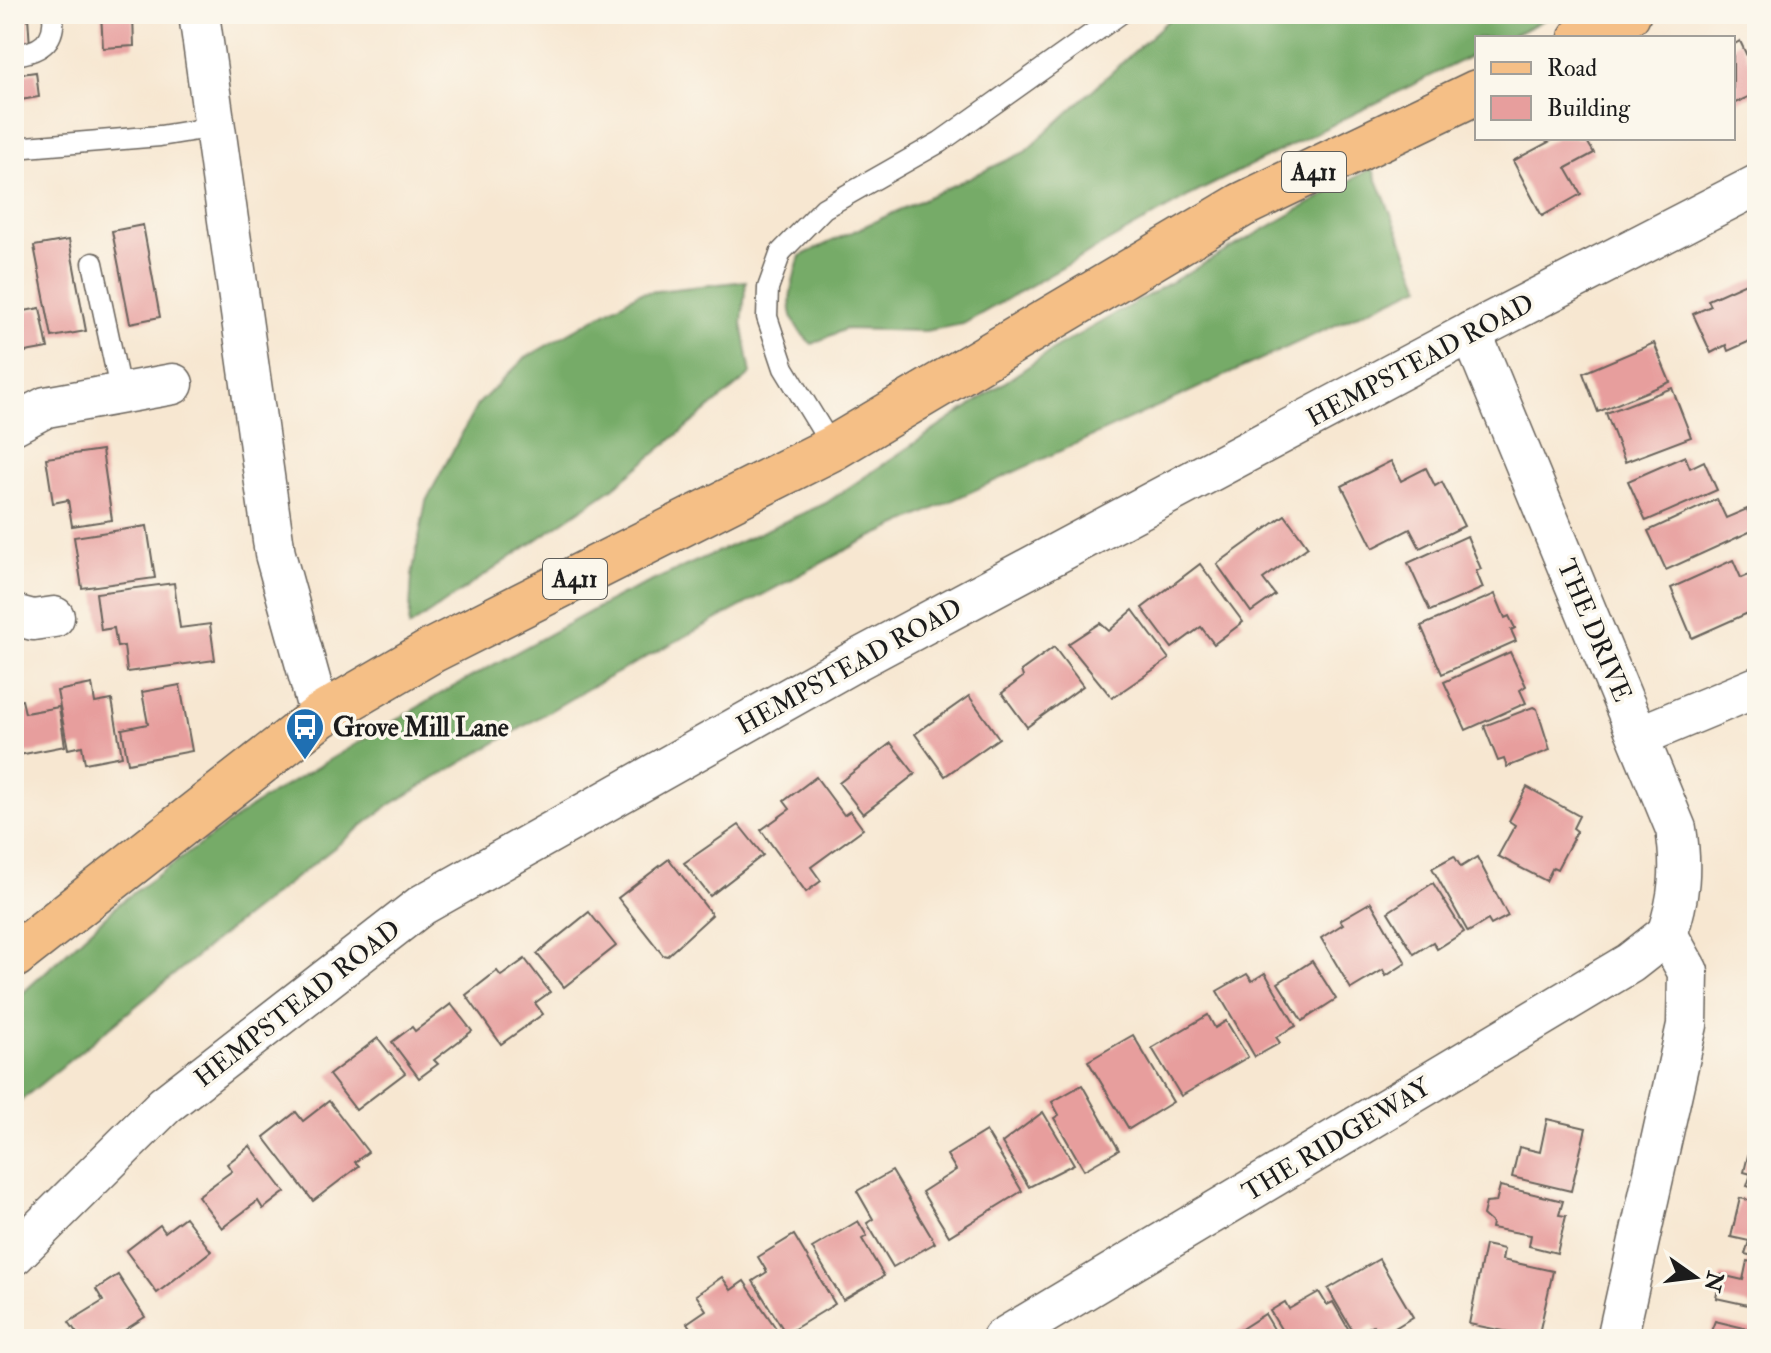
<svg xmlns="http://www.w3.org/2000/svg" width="1771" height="1353" font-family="'IM FELL Double Pica',serif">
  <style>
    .forest { fill: #76ab68; stroke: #496442; stroke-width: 2 }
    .building { fill: #e79e9d }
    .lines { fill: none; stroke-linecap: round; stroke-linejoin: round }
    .service-casing { stroke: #69635b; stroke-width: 23 }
    .minor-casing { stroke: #69635b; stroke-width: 43 }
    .primary-casing { stroke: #69635b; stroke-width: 47 }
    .service { stroke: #fff; stroke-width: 20 }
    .minor { stroke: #fff; stroke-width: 40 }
    .primary { stroke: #f5bf86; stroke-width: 44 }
    .labels { text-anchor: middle; stroke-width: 7; stroke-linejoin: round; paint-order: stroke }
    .shield { fill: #fbf7ec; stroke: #5f5e5a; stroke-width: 2 }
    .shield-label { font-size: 24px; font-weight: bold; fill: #1c1c1c }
    .street-label { font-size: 26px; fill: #1c1c1c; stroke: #fbf7ec }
    .poi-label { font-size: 26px; font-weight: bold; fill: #1c1c1c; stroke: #fbf7ec; text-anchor: start }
  </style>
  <rect width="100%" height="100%" fill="#fbf7ec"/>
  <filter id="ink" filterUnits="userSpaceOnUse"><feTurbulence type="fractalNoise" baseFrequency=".0125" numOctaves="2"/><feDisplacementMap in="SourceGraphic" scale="16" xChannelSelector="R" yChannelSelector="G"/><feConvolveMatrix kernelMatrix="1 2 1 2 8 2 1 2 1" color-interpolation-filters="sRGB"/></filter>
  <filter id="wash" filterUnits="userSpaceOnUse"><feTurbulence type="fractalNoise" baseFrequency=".006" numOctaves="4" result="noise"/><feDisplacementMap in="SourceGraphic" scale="32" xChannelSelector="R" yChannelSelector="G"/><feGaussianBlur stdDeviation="1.8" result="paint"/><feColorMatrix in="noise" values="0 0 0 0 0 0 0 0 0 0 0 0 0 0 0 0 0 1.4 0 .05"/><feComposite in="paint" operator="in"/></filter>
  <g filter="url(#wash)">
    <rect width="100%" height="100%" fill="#f7e7d1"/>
    <!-- forest -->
    <g class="forest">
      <path d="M1175 14H1556L1508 38H1477V53L1189 196 963 324 925 331 845 329 812 344C780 317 790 291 800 256L1025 152Z"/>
      <polygon points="1372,168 1421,286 859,543 589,688 388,806 232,927 14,1106 14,1001 122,901 260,801 440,694 619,596 826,503 1057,347"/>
      <polygon points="746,281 742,323 751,374 614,487 409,627 412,575 426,501 477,405 525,358 639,293"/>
    </g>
    <g id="blocks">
      <!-- building -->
      <g class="building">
        <polygon points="101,14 133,14 134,46 103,48"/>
        <polygon points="28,16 30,47 14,48 14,17"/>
        <polygon points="1740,41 1757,77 1757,93 1733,104 1733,45"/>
        <polygon points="36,72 39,97 14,101 14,75"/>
        <polygon points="1556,138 1585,138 1594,153 1566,168 1581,194 1542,216 1513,161"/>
        <polygon points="143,225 160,317 130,323 112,231"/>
        <polygon points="69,240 86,331 52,337 34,246"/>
        <polygon points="1757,278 1757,338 1728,351 1726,345 1711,353 1693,314 1711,306 1708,300"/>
        <polygon points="40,308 48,348 14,354 14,313"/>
        <polygon points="1654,343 1670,382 1598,412 1583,373"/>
        <polygon points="1672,388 1691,437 1625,462 1606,413"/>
        <polygon points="102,450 112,520 72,526 68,500 53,503 46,458"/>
        <polygon points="1685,456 1690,468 1704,461 1717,490 1646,521 1628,481"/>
        <polygon points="1391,461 1401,481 1426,468 1435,486 1442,482 1464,526 1420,548 1410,529 1373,548 1342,486"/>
        <polygon points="1717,499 1726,518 1747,509 1756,529 1666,570 1648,531"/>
        <polygon points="1285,515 1308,547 1263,579 1275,595 1251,612 1217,564"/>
        <polygon points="147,526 155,578 82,588 74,537"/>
        <polygon points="1467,536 1481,569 1476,571 1483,588 1430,611 1408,563"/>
        <polygon points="1733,560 1741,578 1753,573 1757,582 1757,609 1692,638 1671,588"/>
        <polygon points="1200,564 1243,622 1214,644 1201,627 1172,648 1142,608"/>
        <polygon points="174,583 180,628 210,624 215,660 127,672 124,646 117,647 114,628 101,630 96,593"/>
        <polygon points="1495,594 1505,618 1509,616 1515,628 1511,630 1516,641 1442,674 1421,626"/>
        <polygon points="1133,610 1169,659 1112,698 1068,644 1100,623 1109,631"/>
        <polygon points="1054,647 1083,686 1027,727 1002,693 1023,677 1021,671"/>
        <polygon points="1510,652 1526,686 1520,690 1526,703 1466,730 1444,682"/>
        <polygon points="92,684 95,703 112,700 122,756 85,763 82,746 68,749 57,691"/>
        <polygon points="180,685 192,751 128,763 122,729 148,724 142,692"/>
        <polygon points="969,696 999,738 945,776 915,734"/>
        <polygon points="22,700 25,713 59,707 65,746 14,756 14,701"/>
        <polygon points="1533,707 1537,709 1550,750 1507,767 1504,759 1498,761 1484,726"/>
        <polygon points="891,743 915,774 863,814 839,783"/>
        <polygon points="816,777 844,815 850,811 863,829 811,867 821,881 806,892 761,830 790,809 784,801"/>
        <polygon points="1527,787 1579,816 1573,828 1577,831 1557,869 1553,867 1546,881 1498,856 1515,825 1509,821"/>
        <polygon points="739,825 763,855 710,896 684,863"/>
        <polygon points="1454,856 1461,867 1477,857 1508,916 1491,925 1488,920 1468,932 1432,868"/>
        <polygon points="669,859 712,915 667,956 663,955 618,898"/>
        <polygon points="1433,883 1464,932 1437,949 1433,942 1414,954 1388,912"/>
        <polygon points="1371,902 1406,963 1386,976 1383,970 1351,989 1321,938 1343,924 1340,920"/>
        <polygon points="589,912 616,946 564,987 537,954"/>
        <polygon points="525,959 550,992 535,1003 543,1014 501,1044 466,995 497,971 501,976"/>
        <polygon points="1312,961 1336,999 1302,1021 1278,983"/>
        <polygon points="1265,973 1296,1026 1276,1037 1280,1043 1255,1057 1217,991 1247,974 1252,981"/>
        <polygon points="451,1004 472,1031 434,1060 438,1064 419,1078 392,1042 412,1027 415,1031"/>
        <polygon points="1208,1015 1215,1028 1226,1021 1248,1057 1181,1096 1152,1048"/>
        <polygon points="1133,1035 1173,1102 1129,1129 1088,1061"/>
        <polygon points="378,1038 405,1073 356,1110 329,1075"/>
        <polygon points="1082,1085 1119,1150 1084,1170 1054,1118 1059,1115 1052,1102"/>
        <polygon points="329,1101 368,1152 355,1162 359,1166 313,1201 264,1137 296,1112 303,1121"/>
        <polygon points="1043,1112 1074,1164 1029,1187 1002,1143"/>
        <polygon points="1547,1119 1586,1128 1571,1191 1512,1177 1519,1147 1540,1152"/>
        <polygon points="986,1131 1022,1191 949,1236 922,1192 956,1170 947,1155"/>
        <polygon points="250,1146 285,1192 263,1209 258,1201 222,1228 198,1196 232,1171 227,1164"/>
        <polygon points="1750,1147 1757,1149 1757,1189 1747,1186 1751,1174 1744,1172"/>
        <polygon points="892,1171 935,1243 893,1267 867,1223 873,1219 857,1191"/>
        <polygon points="1500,1186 1563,1201 1559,1215 1566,1216 1557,1253 1529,1246 1531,1235 1491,1228 1492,1223 1483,1215 1486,1203 1496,1202"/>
        <polygon points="1740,1198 1757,1202 1757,1257 1745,1254 1749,1241 1731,1237"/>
        <polygon points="185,1217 211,1251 157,1293 126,1251 160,1225 165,1232"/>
        <polygon points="858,1221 867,1236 862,1239 884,1276 843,1300 812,1248"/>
        <polygon points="794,1235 835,1304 786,1334 753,1281 767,1272 758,1257"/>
        <polygon points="1485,1245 1504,1249 1502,1260 1553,1271 1538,1338 1469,1324"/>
        <polygon points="1379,1259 1413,1317 1380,1337 1373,1325 1355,1335 1328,1289"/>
        <polygon points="1747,1261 1757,1263 1757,1307 1716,1298 1721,1275 1743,1280"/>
        <polygon points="118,1275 145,1317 111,1339 81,1339 69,1322 103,1301 96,1289"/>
        <polygon points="722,1277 731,1290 744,1281 782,1337 698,1339 687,1323 706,1310 696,1295"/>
        <polygon points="1319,1292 1327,1305 1333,1302 1354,1339 1287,1339 1270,1311 1285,1302 1289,1309"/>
        <polygon points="1265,1314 1280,1339 1226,1339"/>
        <polygon points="1715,1321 1757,1331 1757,1339 1708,1339"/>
      </g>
    </g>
  </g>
  <g filter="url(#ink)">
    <use href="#blocks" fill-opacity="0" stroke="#69635b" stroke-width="2"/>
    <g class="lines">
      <defs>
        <g id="service">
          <path d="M14 55C39 52 56 43 53 14"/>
          <polyline points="14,148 160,136 215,127"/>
          <polyline points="93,263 121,394"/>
          <polyline points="833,448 784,368 767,317 768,288 781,252 824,208 940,142 1120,14"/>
        </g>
        <g id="minor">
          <polyline points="199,14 275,554 320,716"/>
          <path d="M1471 332 1676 829C1682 866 1680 898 1667 934"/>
          <polyline points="14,424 46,407 173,384"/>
          <polyline points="14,615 33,620 54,617"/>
          <polyline points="1639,736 1757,687"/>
          <polyline points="14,1255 165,1105 422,905 855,661 1462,337 1757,185"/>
          <polyline points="1002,1339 1630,963 1667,934"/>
          <polyline points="1617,1339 1687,1025 1688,972 1667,934"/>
        </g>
        <g id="primary">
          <polyline points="1581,38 1628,14"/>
          <polyline points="14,956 320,716 433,650 833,448 1242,205 1477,92"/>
        </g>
      </defs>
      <!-- service casing -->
      <use href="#service" class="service-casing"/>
      <!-- minor casing -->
      <use href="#minor" class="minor-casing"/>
      <!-- primary casing -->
      <use href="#primary" class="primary-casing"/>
      <!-- service -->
      <use href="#service" class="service"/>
      <!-- minor -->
      <use href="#minor" class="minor"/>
      <!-- primary -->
      <use href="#primary" class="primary"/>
    </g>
  </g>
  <!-- icons -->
  <defs>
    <symbol id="bus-pin" viewBox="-11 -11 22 30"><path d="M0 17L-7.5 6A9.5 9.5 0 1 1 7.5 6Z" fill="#1f6fb2" stroke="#fbf7ec"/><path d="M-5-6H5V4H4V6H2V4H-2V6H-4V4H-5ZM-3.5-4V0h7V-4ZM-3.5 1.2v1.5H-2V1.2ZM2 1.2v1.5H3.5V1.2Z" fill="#fff"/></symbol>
  </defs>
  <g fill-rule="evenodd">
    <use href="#bus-pin" x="283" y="705" width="44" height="60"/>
  </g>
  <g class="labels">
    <!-- shield labels -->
    <g class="shield">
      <rect x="1282" y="152" width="64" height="40" rx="6"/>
      <rect x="543" y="559" width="64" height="40" rx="6"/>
    </g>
    <g class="shield-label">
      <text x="1314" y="180">A411</text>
      <text x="575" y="587">A411</text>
    </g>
    <!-- street labels -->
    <g class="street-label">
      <text transform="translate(1420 360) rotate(-28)" y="9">HEMPSTEAD ROAD</text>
      <text transform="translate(1595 630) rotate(67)" y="9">THE DRIVE</text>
      <text transform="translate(849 666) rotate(-29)" y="9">HEMPSTEAD ROAD</text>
      <text transform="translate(297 1003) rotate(-38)" y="9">HEMPSTEAD ROAD</text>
      <text transform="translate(1336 1139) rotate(-31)" y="9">THE RIDGEWAY</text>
    </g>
    <!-- poi labels -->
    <g class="poi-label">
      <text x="333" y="736">Grove Mill Lane</text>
    </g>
  </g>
  <!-- margin -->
  <rect width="1771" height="1353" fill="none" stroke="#fbf7ec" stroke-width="48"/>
  <!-- legend -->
  <rect x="1475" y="36" width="260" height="104" fill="#fbf7ec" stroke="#a29f99" stroke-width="2"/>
  <rect x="1491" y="62" width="40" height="12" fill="#f5bf86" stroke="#a29f99" stroke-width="2"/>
  <text x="1547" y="76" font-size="24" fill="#1c1c1c">Road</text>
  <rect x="1491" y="96" width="40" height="24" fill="#e79e9d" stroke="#a29f99" stroke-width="2"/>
  <text x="1547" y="116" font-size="24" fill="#1c1c1c">Building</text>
  <!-- north arrow -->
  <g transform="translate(1695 1277) rotate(104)" stroke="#fbf7ec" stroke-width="6" paint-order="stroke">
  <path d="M0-6L14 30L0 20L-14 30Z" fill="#1c1c1c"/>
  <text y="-12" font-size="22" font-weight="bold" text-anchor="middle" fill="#1c1c1c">N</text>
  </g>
</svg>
